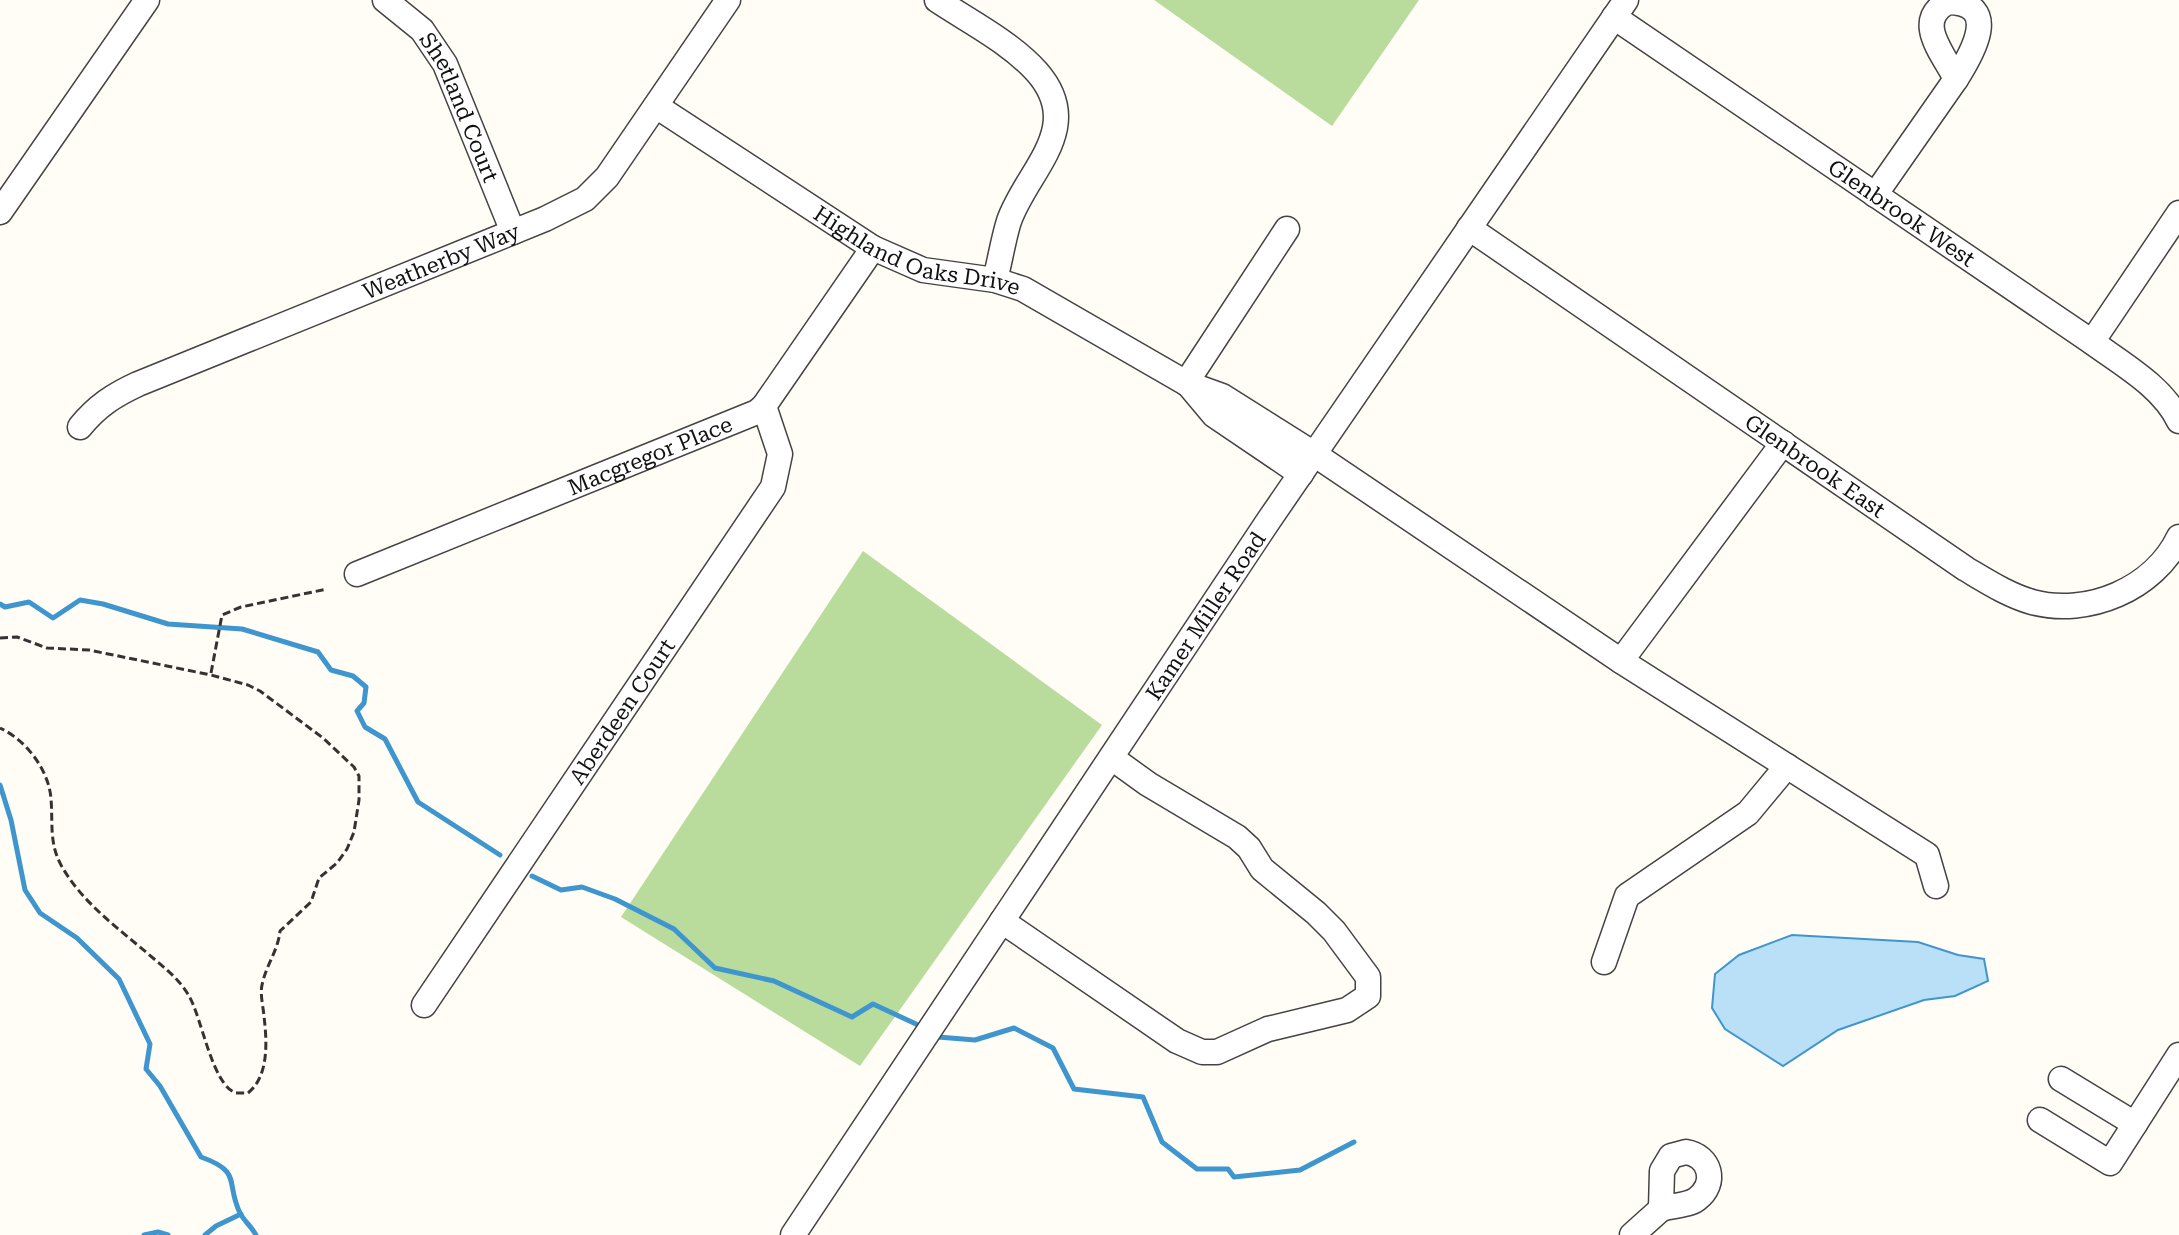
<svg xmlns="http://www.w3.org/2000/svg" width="2179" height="1235" font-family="'Roboto Serif',serif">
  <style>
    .forest { fill: #b9dc9c }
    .water { fill: #b9e0f7; stroke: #3f96cf; stroke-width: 2 }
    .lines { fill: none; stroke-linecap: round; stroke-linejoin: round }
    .stream { stroke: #3f96cf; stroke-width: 5 }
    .minor-casing { stroke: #444; stroke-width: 27 }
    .path { stroke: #333; stroke-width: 3; stroke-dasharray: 8 4; stroke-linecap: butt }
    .minor { stroke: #fff; stroke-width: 24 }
    .labels { text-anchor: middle; stroke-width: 8; stroke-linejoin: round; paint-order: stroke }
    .street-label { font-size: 22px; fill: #111; stroke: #fff }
  </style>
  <rect width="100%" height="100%" fill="#fffdf5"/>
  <!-- forest -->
  <g class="forest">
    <polygon points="1154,0 1419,0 1332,126"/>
    <polygon points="863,551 1102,725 860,1066 621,917"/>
  </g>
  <!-- water -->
  <polygon class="water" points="1792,935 1918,942 1958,955 1984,959 1988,981 1955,996 1924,1000 1838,1030 1783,1066 1725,1029 1712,1008 1715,974 1739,955"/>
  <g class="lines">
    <!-- stream -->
    <g class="stream">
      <polyline points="0,604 5,607 29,602 53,618 80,600 103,604 168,624 242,629 318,652 331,670 353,676 366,687 364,703 357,711 365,727 385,739 418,802 500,855"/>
      <path d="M0 785 11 820 25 890 40 913 77 938 119 979 150 1044 146 1069 160 1086 201 1157C243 1172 225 1182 240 1213 244 1221 252 1227 256 1235"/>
      <polyline points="532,876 561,890 582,887 615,899 674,929 715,968 774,981 852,1017 873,1004 916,1024"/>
      <polyline points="938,1037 975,1040 1014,1028 1053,1048 1074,1089 1143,1097 1162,1142 1197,1169 1228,1169 1234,1177 1300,1170 1354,1142"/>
      <polyline points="144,1235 158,1232 168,1235"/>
      <polyline points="205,1235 216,1226 241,1214"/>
    </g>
    <defs>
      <g id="minor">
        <path id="s1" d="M385 0 422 30 445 64 513 232"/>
        <path d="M937 0C970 22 1010 42 1037 72 1086 128 1027 170 1009 221 1003 240 1000 261 995 280"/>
        <path d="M1948 2C2002 3 1972 54 1956 79 1943 53 1913 21 1948 2Z"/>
        <path id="s2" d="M1614 17 2092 342C2122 364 2162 386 2179 421"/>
        <path id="s3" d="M656 106 873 248 923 270 995 280 1023 289 1186 383 1222 396 1314 454 1621 661 1927 855 1936 886"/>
        <polyline points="1875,195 1956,79"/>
        <polyline points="0,212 147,0"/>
        <path id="s4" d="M1469 228 1966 569C1988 582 2008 595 2032 602 2088 617 2154 589 2179 537"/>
        <polyline points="2092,342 2179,213"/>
        <polyline points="1186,383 1287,229"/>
        <polyline points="1188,384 1214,415 1301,474"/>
        <path id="s5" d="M80 427C97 406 114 395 138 384L545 219 585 199 607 177 728 0"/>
        <path id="s6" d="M357 574 757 412 764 406 873 248"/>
        <polyline points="1621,661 1783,443"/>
        <polyline points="1002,921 1177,1041 1202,1052 1217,1052 1268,1029 1347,1010 1368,996 1368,977 1334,931 1316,913 1262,869 1249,848 1237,837 1148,784 1112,758"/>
        <polyline points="1604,962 1627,896 1748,813 1787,766"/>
        <path id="s7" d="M424 1005 773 487 780 454 764 406"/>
        <polyline points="2061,1079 2135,1124"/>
        <polyline points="2040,1120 2110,1163 2179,1055"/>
        <path d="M1686 1152C1710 1156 1718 1183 1697 1199 1688 1206 1672 1205 1661 1209L1662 1171 1671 1156Z"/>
        <path id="s8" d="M793 1235 1269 520 1626 0"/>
        <polyline points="1632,1235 1661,1209"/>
      </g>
    </defs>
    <!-- minor casing -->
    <use href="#minor" class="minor-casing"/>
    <!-- path -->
    <g class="path">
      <path d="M0 638 17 637 47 648 89 650 211 675 248 685 260 691 323 738 354 767 359 776V800L354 832 347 849 337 863 319 878 311 902 280 931C278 951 266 965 262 985 260 994 263 1006 264 1016 267 1042 269 1076 248 1093 247 1093 237 1093 236 1093 212 1085 202 1018 189 996 179 978 162 966 146 952 115 926 81 901 61 865 49 843 53 823 51 799 49 770 26 740 0 728"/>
      <polyline points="211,673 222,615 241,607 327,589"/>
    </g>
    <!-- minor -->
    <use href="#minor" class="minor"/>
  </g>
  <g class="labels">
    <!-- street labels -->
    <g class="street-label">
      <text dy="8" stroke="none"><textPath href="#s1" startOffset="134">Shetland Court</textPath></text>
      <text dy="8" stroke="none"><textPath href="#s2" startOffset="348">Glenbrook West</textPath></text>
      <text dy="8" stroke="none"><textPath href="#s3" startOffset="302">Highland Oaks Drive</textPath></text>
      <text dy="8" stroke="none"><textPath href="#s5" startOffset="400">Weatherby Way</textPath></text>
      <text dy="8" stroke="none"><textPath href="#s6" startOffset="316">Macgregor Place</textPath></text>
      <text dy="8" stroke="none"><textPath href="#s4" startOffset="420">Glenbrook East</textPath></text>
      <text dy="8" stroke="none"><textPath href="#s8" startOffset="744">Kamer Miller Road</textPath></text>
      <text dy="8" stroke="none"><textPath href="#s7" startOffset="354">Aberdeen Court</textPath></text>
    </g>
  </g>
</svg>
